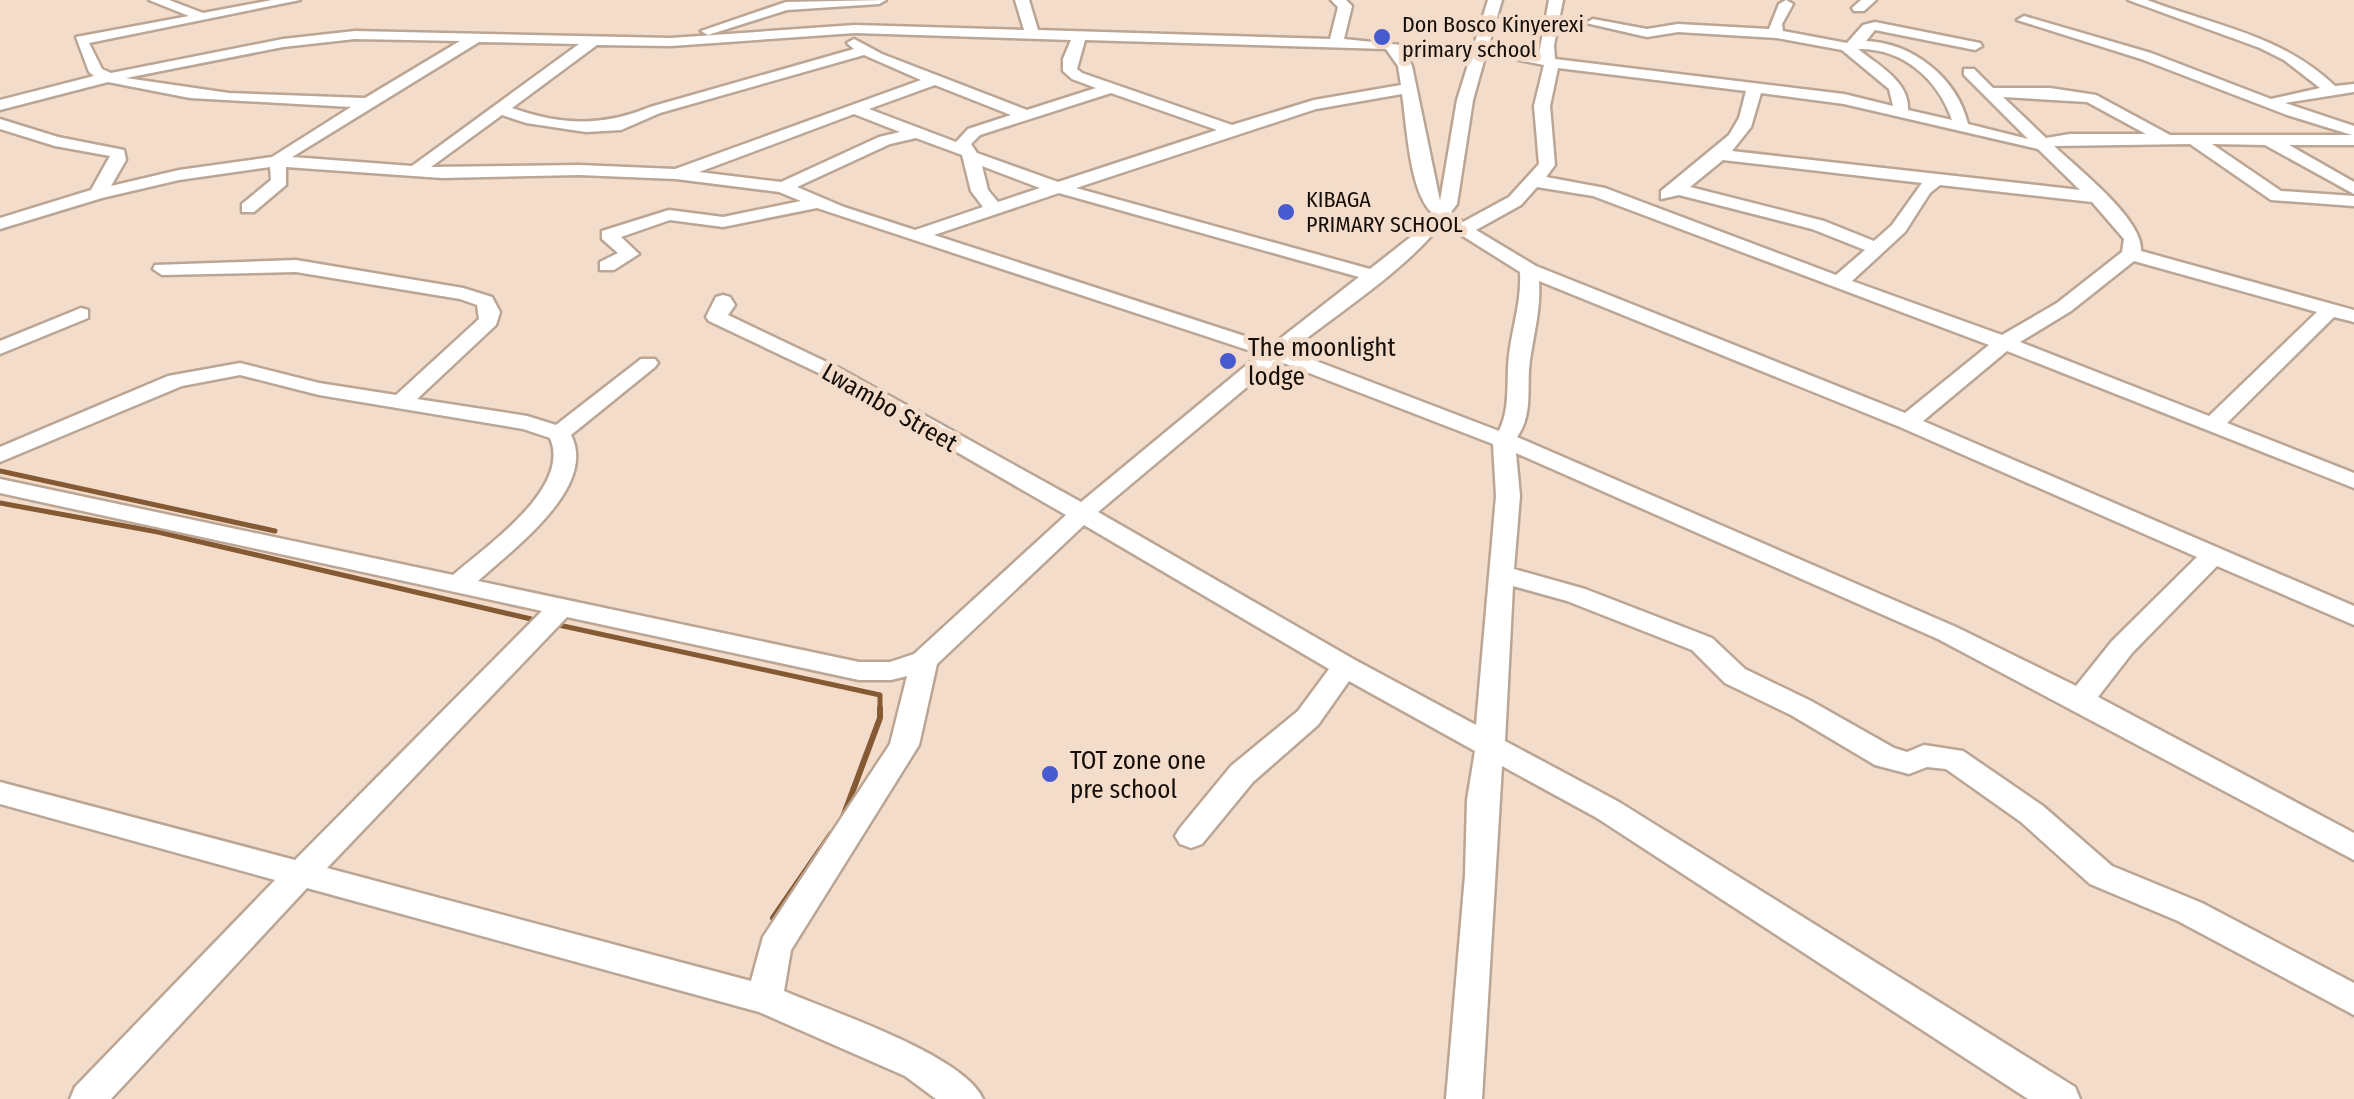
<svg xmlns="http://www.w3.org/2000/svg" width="2354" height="1099" font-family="'Fira Sans Condensed',sans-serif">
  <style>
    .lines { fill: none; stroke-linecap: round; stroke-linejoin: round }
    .stream-far1 { stroke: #845933; stroke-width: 5 }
    .stream { stroke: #845933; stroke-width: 6 }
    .minor-casing { stroke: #bba594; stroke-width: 5 }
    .minor { fill: #fff; fill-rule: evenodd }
    .poi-dot { fill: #465bd0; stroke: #f3dcca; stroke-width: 4 }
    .labels { text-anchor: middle; stroke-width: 10; stroke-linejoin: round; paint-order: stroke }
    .far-poi-label { font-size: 22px; fill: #150d07; stroke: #f3dcca; text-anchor: start }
    .poi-label { font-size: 25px; fill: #150d07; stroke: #f3dcca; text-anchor: start }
    .street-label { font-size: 25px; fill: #150d07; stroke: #f3dcca }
  </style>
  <rect width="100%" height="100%" fill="#f3dcca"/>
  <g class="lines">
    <!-- stream-far1 -->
    <g class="stream-far1">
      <polyline points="0,471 275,531"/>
      <polyline points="0,503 158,532 531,619"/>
      <polyline points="554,624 880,695 880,711"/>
    </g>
    <!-- stream -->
    <g class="stream">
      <polyline points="843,817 880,718 880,708"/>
      <polyline points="773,918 831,834"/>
    </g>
    <defs>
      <g id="minor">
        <path d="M149 0H169L203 13 272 0H300L89 43 102 69 111 73 283 39 355 31 671 38 855 25 1024 30 1015 0H1029L1038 30 1330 39 1338 7 1331 0H1346L1352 6 1344 39 1401 45 1412 66 1440 201 1457 100 1488 0H1502L1488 48 1539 54 1549 0H1563L1554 45 1555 59 1844 94 1893 106 1889 89 1842 50 1777 38 1678 32 1647 37 1586 23 1593 19 1647 29 1678 24 1769 29 1779 4 1786 0 1793 4 1782 24 1783 31 1847 43 1863 25 1875 22 1980 43 1982 46 1975 50 1875 30 1866 41C1913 43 1957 78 1968 124L2028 139 1964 75V69H1974L1993 88H2050L2096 95 2170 135H2352L2287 115 2141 59 2017 20 2024 16 2151 53 2271 99 2320 88 2284 60 2260 48 2128 0H2147C2213 25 2282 35 2335 86L2354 84V92L2285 103 2354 126V145H2289L2354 182V194L2265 145 2212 144 2281 191 2354 196V206L2271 200 2190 144 2054 146C2077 168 2144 220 2141 251L2354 310V322L2334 317 2227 423 2354 473V488L2007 351 1923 421 2354 606V625L2217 566 2132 653 2098 697 2354 833V860L1938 639 1516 453 1520 496 1514 569 1585 589 1712 638 1745 669 1811 701 1894 748 1907 752 1924 745 1963 751 2043 806 2112 866 2202 903 2354 983V1015L2178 921 2090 884 2021 822 1946 769 1927 767 1909 774 1875 765 1791 715 1725 683 1692 650 1567 601 1513 586 1505 741 1619 802 2075 1087 2080 1099H2028L1597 818 1502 766 1482 1099H1446L1465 875 1467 800 1475 751 1349 681 1318 725 1253 782 1202 844 1191 848 1180 844 1175 836 1180 828 1231 766 1298 711 1329 669 1084 525 937 664 919 745 791 950 784 991C830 1011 964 1055 983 1099H936L905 1076 759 1012 307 888 111 1099H70L75 1087 275 880 0 804V782L295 860 542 611 0 493V479L453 575C486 546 572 488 550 438L523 429 319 395 240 375 182 386 0 462V447L168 376 240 363 319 383 396 395 479 319 477 305 460 299 296 272 162 275 153 269 155 265 296 260 463 288 492 297 500 312 496 325 417 399 527 416 556 425 641 359H655L658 363 655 367 571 435C598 487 513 549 478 581L859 662H890L914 654 1066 515 825 376 709 321 706 317 716 297 723 295 730 297 735 305 728 315 839 368 1081 502 1260 354 817 208 723 227 670 220 621 237 639 254 614 270H600V262L618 253 602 239V231L669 210 723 217 801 201 779 192 676 179 579 175 442 178 286 167V185L254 212H242V204L271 180 270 167 179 180 102 198 0 229V218L91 190 110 156 55 146 0 129V119L58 137 124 150 126 160 111 186 179 170 272 157 351 107 190 98 108 82 0 110V100L94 76 89 72 76 37 189 16ZM855 33 1071 40 1063 59V71L1072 79 1096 88 1027 110 882 54 854 39 847 43 854 49 650 107C602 127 560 125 512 108L597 45 671 46ZM355 39 460 41 365 98 229 93 126 78 283 47ZM1085 40 1386 49 1398 66 1401 85 1314 100 1232 125 1082 73 1077 69ZM479 42 579 44 412 166 292 157ZM1858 49C1903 48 1938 79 1952 120L1908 110C1910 82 1878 65 1858 49ZM864 55 921 80 675 169 579 165 431 167 502 115 526 123 586 132 621 130 660 113ZM1500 56 1544 65 1534 106 1539 164 1509 197 1463 222 1451 212 1457 204 1473 100 1485 57ZM1558 68 1746 91 1739 118 1729 135 1661 191V199L1679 195 1812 229 1865 250 1836 275 1605 188 1546 177 1555 165 1550 106ZM935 85 1011 115 968 129 956 142 869 109ZM1111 93 1217 130 1058 182 977 153 971 144 980 135ZM1761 93 1844 104 2038 149 2080 190 1732 151 1751 127ZM1402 94C1407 126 1409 191 1432 213L1417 232 1370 269 1076 188 1316 109ZM2003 97 2087 102 2146 134H2070L2046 138ZM854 114 900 132 879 137 781 182 699 172ZM916 138 962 155 971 191 983 207 915 230 844 207 797 187 890 144ZM1723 160 1922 183 1892 225 1874 241 1824 221 1690 187ZM982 166 1040 188 998 202 988 190ZM1940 185 2092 202 2124 239 2122 252 2057 303 2002 335 1852 281 1905 232 1930 193ZM1537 187 1593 196 1989 345 1905 413 1536 266 1476 230 1521 205ZM1059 193 1359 277 1272 345 934 235ZM1442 223 1520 272C1522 306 1509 335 1508 368 1507 390 1509 410 1499 431L1290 351C1337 314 1407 269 1442 223ZM2134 261 2317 312 2209 416 2020 342 2071 311ZM1539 281 1900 427 2197 557 2112 641 2076 686 1956 627 1517 437C1534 413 1526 387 1530 360 1534 333 1541 308 1539 281ZM1278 361 1493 444 1496 496 1476 725 1355 660 1098 512ZM567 617 859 680H891L907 676 890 744 763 937 751 981 327 868Z"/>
        <polygon points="886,0 879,4 787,10 708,35 701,31 786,2"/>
        <polygon points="1861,0 1876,0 1864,11 1854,11 1852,8"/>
        <polygon points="81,308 88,310 88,318 0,354 0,341"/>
      </g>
    </defs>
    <!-- minor casing -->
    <use href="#minor" class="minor-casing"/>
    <!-- minor -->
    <use href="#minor" class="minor"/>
  </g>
  <!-- markers -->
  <g class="poi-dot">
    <circle cx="1382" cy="37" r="10"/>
    <circle cx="1286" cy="212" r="10"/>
    <circle cx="1228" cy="361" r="10"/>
    <circle cx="1050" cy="774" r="10"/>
  </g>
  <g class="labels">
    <!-- far-poi labels -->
    <g class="far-poi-label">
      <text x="1402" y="32">Don Bosco Kinyerexi<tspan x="1402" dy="25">primary school</tspan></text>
      <text x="1306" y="207">KIBAGA<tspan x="1306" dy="25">PRIMARY SCHOOL</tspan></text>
    </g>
    <!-- poi labels -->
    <g class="poi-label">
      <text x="1248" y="356">The moonlight<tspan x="1248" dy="29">lodge</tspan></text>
      <text x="1070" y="769">TOT zone one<tspan x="1070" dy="29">pre school</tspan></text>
    </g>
    <!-- street labels -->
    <g class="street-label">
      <text transform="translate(890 407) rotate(30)" y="9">Lwambo Street</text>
    </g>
  </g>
</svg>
